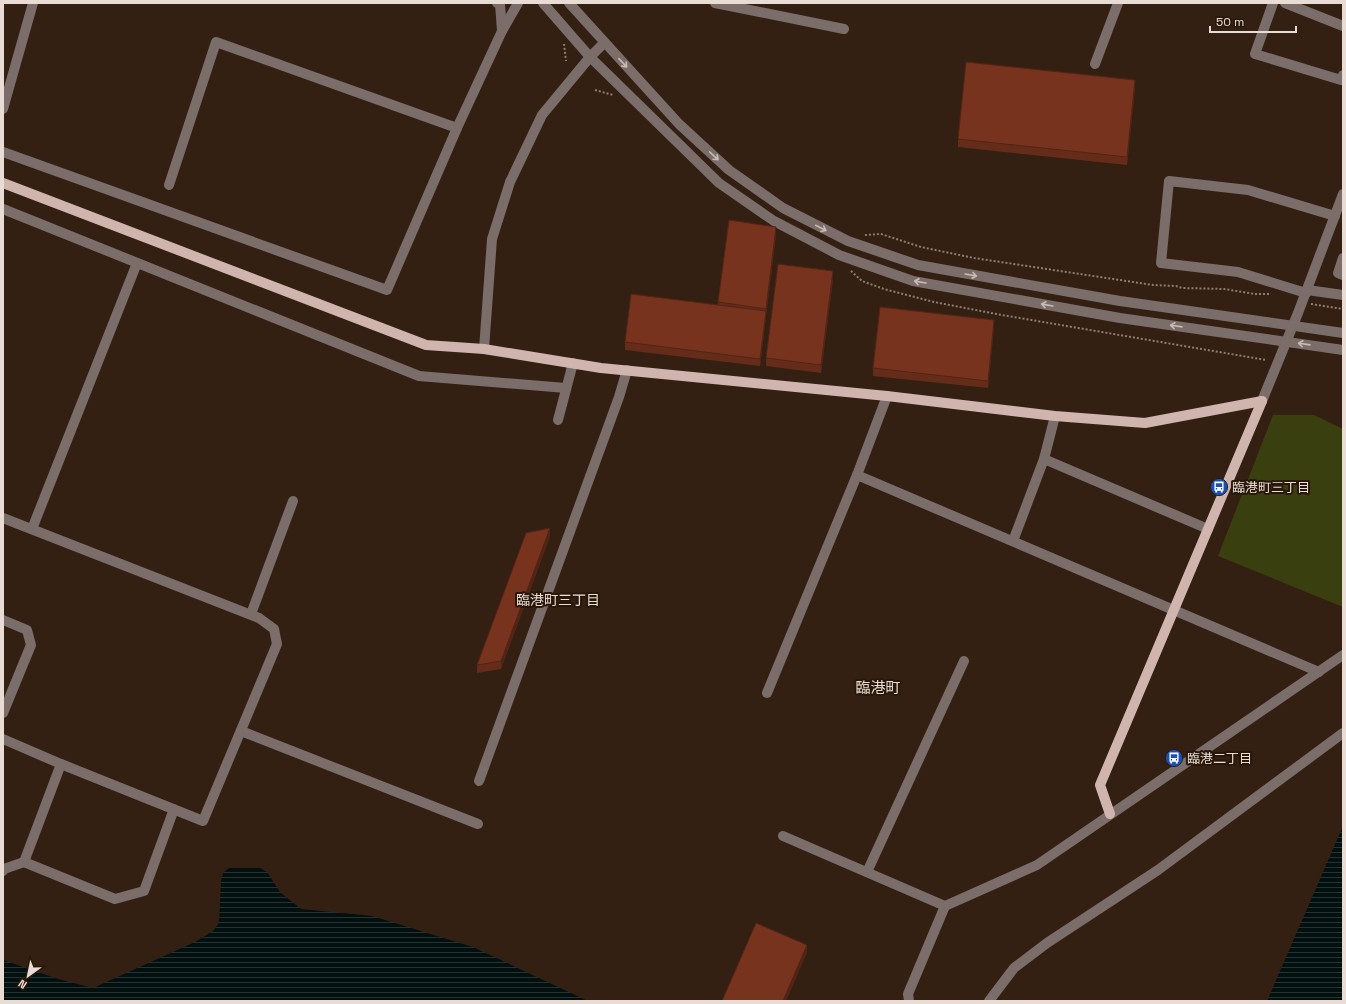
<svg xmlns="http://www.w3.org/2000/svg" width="1346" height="1004" font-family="'Space Grotesk','Noto Sans JP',sans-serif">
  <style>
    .park { fill: #3a3f0f }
    .water { fill: url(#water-rules) }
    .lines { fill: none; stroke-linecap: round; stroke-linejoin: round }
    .path { stroke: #8e7e74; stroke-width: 2; stroke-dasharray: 2 2; stroke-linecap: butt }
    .minor { stroke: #7a6d6a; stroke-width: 10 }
    .major { stroke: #d0b5af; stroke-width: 10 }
    .wall { fill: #662c1a }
    .shaded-wall { fill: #532415 }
    .building { fill: #77331e; stroke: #532415 }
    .oneway { stroke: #c8bbb4 }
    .labels { text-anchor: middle; stroke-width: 4; stroke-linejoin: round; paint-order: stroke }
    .poi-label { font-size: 13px; fill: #e9dcd4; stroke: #29170a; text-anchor: start }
    .neighbourhood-label { font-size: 14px; fill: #e9dcd4; stroke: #29170a }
    .quarter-label { font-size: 15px; fill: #e9dcd4; stroke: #29170a }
  </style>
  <defs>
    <pattern id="water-rules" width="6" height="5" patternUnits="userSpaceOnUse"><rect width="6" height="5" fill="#031010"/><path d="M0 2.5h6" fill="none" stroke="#283232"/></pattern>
  </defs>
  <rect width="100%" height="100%" fill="#332013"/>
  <!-- park -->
  <polygon class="park" points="1273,415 1314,415 1343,429 1343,607 1218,556"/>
  <!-- water -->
  <g class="water">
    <polygon points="1343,826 1343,1001 1267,1001"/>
    <polygon points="229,868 260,868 267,872 280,892 301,909 372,916 473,947 588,1001 3,1001 3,960 58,979 93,988 195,942 213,931 219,923 221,882 223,873"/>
  </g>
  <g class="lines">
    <!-- path -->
    <g class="path">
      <polyline points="564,44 566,61"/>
      <polyline points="595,90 613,95"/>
      <polyline points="865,235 881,234 921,247 974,258 1153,285 1176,286 1182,288 1224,289 1255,294 1271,294"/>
      <polyline points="851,271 862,281 884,289 934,302 1002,315 1266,360"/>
      <polyline points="1311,304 1343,309"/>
    </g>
    <!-- minor -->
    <g class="minor">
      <polyline points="497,3 500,4 502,31"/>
      <polyline points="543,3 590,57 719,183 774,221 839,255 913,281 1120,318 1343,350"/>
      <polyline points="569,3 679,124 729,170 783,208 848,241 918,265 1120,301 1343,333"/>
      <polyline points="715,3 844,29"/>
      <polyline points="1273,3 1255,54 1341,80 1343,75"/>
      <polyline points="1285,3 1343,26"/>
      <polyline points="1095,64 1118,3"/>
      <polyline points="3,109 33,3"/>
      <polyline points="3,152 387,290 457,128 502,31 518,3"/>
      <polyline points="169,185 216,42 457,128"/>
      <polyline points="3,209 419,376 566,388"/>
      <polyline points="1343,258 1338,273 1343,275"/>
      <polyline points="1307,290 1343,295"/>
      <polyline points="1306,293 1238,272 1161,263 1169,181 1248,190 1335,216"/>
      <polyline points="484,349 492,239 510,182 542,115 590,57 604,43"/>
      <polyline points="1262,401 1298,313 1343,194"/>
      <polyline points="558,420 573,363"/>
      <polyline points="1044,459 1208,529"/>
      <polyline points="857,475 887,396"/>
      <polyline points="3,518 259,618 274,629 277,644 203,821 61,764 24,862 115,899 144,891 174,809"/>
      <polyline points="32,529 137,263"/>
      <polyline points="1013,541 1044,459 1055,416"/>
      <polyline points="251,614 293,501"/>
      <polyline points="3,620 27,630 31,645 3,713"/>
      <polyline points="767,693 857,475 1319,672"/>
      <polyline points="241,731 478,824"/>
      <polyline points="3,739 61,764"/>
      <polyline points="479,781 619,397 627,370"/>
      <polyline points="783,836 945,906 1037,865 1343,655"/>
      <polyline points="3,871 4,869 24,862"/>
      <polyline points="867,872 964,661"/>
      <polyline points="909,1001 908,994 945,906"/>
      <polyline points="989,1001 1014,968 1047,943 1158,870 1343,733"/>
    </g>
    <!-- major -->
    <g class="major">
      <polyline points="3,183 426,345 484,349 601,368 887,396 1055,416 1145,423 1262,401"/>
      <polyline points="1110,814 1100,785 1262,401"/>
    </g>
  </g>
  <!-- wall -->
  <g class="wall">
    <polygon points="1135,88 1127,165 958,147 958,139"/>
    <polygon points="776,234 760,366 625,350 625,342 718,305 718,302"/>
    <polygon points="833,279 821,373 766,366 766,358"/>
    <polygon points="994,327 988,388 873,376 873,368"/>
    <polygon points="550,536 501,669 477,673 477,665"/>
  </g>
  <!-- shaded-wall -->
  <g class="shaded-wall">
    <polygon points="1135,80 1135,88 1127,165 1127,157"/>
    <polygon points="776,227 776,234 760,366 760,359 766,309"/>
    <polygon points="833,271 833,279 821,373 821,365"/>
    <polygon points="994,320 994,327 988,388 988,381"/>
    <polygon points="550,528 550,536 501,669 501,661"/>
    <polygon points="807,945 807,953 786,1001 783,1001"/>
  </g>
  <!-- building -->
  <g class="building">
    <polygon points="966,62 1135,80 1127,157 958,139"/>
    <polygon points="729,220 776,227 766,309 718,302"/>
    <polygon points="778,264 833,271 821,365 766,358"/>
    <polygon points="631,294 766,311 760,359 625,342"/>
    <polygon points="880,307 994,320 988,381 873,368"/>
    <polygon points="550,528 501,661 477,665 526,533"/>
    <polygon points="756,923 807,945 783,1001 722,1001"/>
  </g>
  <!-- one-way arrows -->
  <defs><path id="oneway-shaft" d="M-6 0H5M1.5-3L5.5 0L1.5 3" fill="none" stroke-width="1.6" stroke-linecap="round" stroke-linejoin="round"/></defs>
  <g class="oneway">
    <use href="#oneway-shaft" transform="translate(623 63) rotate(47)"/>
    <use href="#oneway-shaft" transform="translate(714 156) rotate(43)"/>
    <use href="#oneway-shaft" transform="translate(821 228) rotate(27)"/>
    <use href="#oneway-shaft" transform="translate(971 275) rotate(10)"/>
    <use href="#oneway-shaft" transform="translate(920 282) rotate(-170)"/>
    <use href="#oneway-shaft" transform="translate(1047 305) rotate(-170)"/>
    <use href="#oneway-shaft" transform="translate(1176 326) rotate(-172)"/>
    <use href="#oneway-shaft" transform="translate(1304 344) rotate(-172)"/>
  </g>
  <!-- icons -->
  <defs>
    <symbol id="bus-disc" viewBox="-11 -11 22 22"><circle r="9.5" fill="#1a4fb4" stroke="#29170a"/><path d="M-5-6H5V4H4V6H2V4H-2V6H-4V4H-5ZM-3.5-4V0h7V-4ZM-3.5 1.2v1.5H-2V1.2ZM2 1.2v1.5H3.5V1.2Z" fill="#fff"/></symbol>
  </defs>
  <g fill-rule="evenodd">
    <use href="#bus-disc" x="1209" y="477" width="20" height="20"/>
    <use href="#bus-disc" x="1164" y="748" width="20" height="20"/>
  </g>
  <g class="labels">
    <!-- poi labels -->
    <g class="poi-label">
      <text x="1232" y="492">臨港町三丁目</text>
      <text x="1187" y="763">臨港二丁目</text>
    </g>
    <!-- neighbourhood labels -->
    <g class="neighbourhood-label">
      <text x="558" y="605">臨港町三丁目</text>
    </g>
    <!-- quarter labels -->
    <g class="quarter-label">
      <text x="878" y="693">臨港町</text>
    </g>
  </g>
  <!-- border -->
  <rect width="1346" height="1004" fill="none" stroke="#e9dcd4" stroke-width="8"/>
  <!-- north arrow -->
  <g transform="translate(28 976) rotate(213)" stroke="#29170a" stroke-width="3" paint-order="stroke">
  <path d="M0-3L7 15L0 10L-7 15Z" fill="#e9dcd4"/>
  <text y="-6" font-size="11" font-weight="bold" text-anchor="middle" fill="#e9dcd4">N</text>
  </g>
  <!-- scale -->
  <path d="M1210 26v6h86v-6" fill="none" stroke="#e9dcd4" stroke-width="2"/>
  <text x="1216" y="26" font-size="12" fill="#e9dcd4" stroke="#29170a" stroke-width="3" paint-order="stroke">50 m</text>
</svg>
